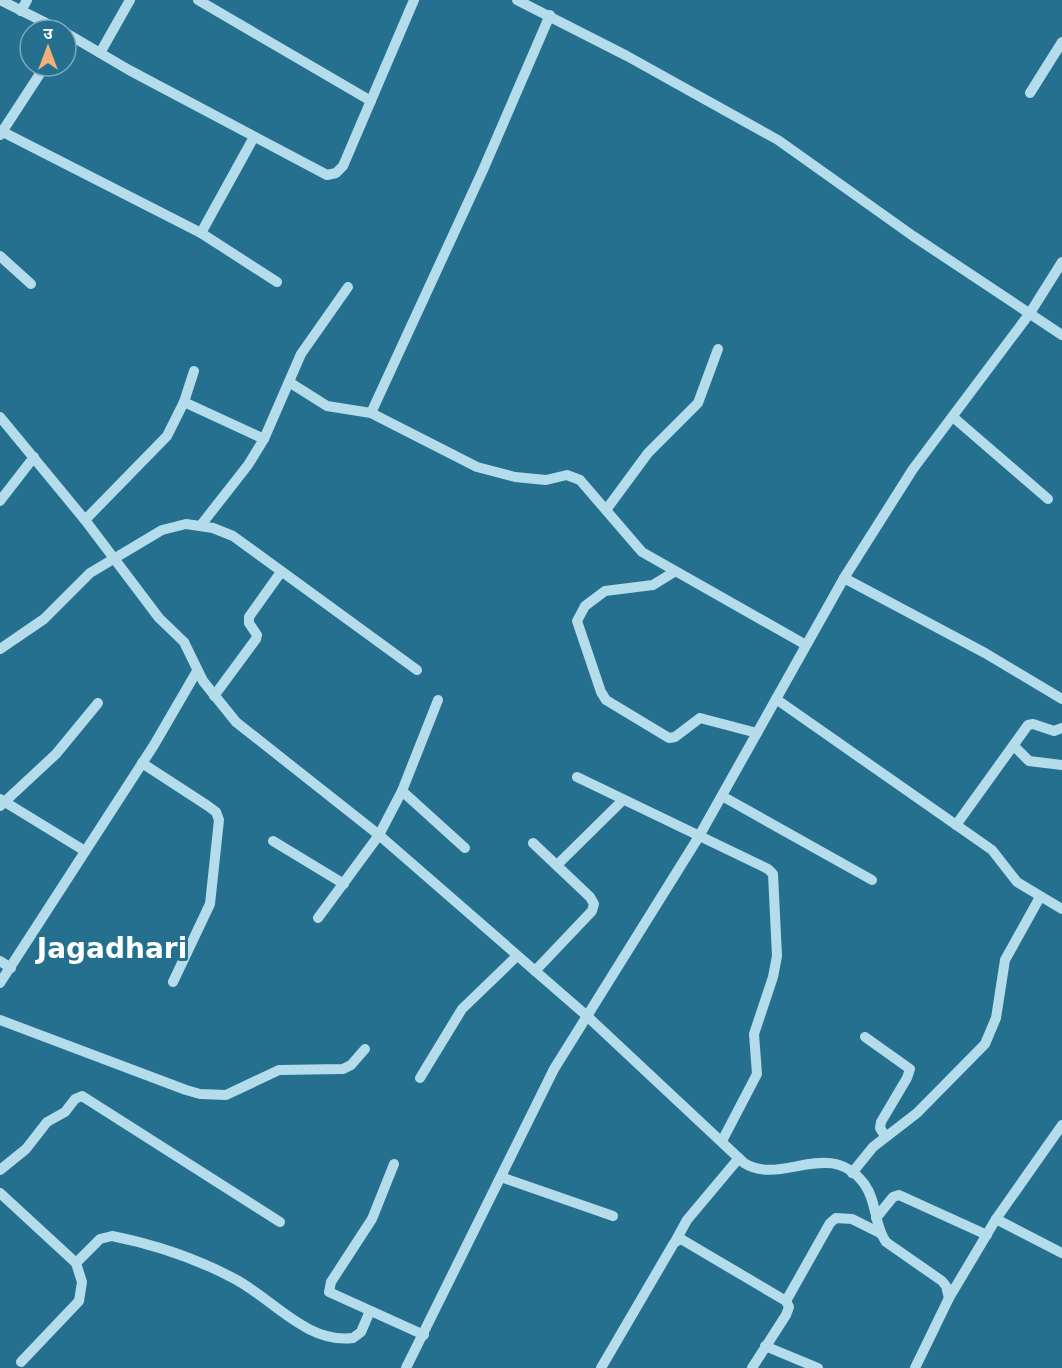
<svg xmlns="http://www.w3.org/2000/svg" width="1062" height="1368" font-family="'DejaVu Sans','Noto Sans Devanagari',sans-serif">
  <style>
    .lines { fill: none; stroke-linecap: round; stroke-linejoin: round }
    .minor { stroke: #b4dceb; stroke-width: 10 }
    .labels { text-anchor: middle; stroke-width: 6; stroke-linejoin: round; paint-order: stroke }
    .town-label { font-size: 28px; font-weight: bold; fill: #fff; stroke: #24708e }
  </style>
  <rect width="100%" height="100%" fill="#24708e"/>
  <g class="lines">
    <!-- minor -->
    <g class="minor">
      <polyline points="0,0 60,30"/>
      <polyline points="198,0 371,101"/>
      <polyline points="517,0 627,56 778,140 913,236 1062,335"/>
      <polyline points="21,11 27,0"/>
      <polyline points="66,33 129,70 327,175 336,173 343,166 414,0"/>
      <polyline points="100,53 130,0"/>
      <polyline points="1030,93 1062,42"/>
      <polyline points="3,132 201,233 277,282"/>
      <polyline points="0,135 45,66"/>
      <polyline points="201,233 254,137"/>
      <polyline points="0,256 31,284"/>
      <polyline points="289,382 327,406 371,413 477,467 515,477 546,480 567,475 580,480 642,552 806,645"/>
      <polyline points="184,402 264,439"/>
      <polyline points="371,413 483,170 550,15"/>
      <path d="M0 417 85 520 159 618 184 642 203 681 236 722 379 835 587 1016 744 1163C782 1187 830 1136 865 1185 877 1202 874 1225 886 1242L942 1281 946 1286 949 1298"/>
      <polyline points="953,417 1048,499"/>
      <polyline points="0,501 34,457"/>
      <polyline points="606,510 648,453 698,403 718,349"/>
      <polyline points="85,520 167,436 184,402 194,371"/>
      <polyline points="201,525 248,465 264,439 301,354 348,287"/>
      <polyline points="674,572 653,585 605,591 585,606 577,621 601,692 606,700 669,738 675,737 700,718 757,733"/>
      <polyline points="844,578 985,653 1062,699"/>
      <polyline points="0,649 44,619 90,573 162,530 186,524 213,528 233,536 417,670"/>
      <polyline points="214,696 256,639 257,635 249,623 249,617 281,572"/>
      <polyline points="776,699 992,850 1017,882 1062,909"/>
      <polyline points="1014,746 1029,761 1062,765"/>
      <polyline points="142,763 208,806 216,812 219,820 210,904 173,982"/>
      <polyline points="577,777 768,869 773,874 777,956 773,977 754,1034 757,1074 722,1141"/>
      <polyline points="402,791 465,848"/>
      <polyline points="722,796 872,880"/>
      <polyline points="0,799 85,851"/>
      <polyline points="0,806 56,754 98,703"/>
      <polyline points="956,825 1028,725 1033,724 1054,731 1062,728"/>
      <polyline points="273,841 344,884"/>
      <polyline points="533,843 590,897 594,904 592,911 535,971"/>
      <polyline points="557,865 623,800"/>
      <polyline points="318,918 379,835 402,791 438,700"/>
      <polyline points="0,961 11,968"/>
      <polyline points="0,983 154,745 197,671"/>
      <polyline points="0,1020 186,1090 200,1094 226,1095 279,1070 343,1069 351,1065 365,1049"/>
      <polyline points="865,1037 910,1069 907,1078 881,1122 880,1128 885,1136"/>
      <polyline points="420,1078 462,1009 517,956"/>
      <polyline points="394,1164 372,1219 331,1282 329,1292 424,1335"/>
      <polyline points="0,1170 26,1149 47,1122 65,1112 75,1099 82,1096 280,1222"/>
      <polyline points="852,1173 873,1147 917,1113 985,1044 996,1018 1005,960 1040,897"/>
      <polyline points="501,1177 613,1216"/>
      <polyline points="0,1193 76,1263 82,1282 79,1301 21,1362"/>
      <polyline points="876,1218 893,1197 899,1195 987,1235"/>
      <polyline points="996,1219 1062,1253"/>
      <polyline points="676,1240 687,1220 739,1158"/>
      <path d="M76 1263 100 1239 112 1236C152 1244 197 1259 233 1278 271 1297 306 1344 353 1338L361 1332 370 1311"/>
      <polyline points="786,1301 830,1223 836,1218 852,1219 880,1233"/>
      <polyline points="765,1346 818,1368"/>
      <polyline points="406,1368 554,1069 698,838 844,578 913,469 1030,313 1062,262"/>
      <polyline points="601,1368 674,1243 681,1239 786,1301 789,1307 786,1315 752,1368"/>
      <polyline points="915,1368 949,1298 996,1219 1062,1125"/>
    </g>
  </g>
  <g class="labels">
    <!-- town labels -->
    <g class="town-label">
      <text x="112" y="958">Jagadhari</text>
    </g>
  </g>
  <!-- north arrow -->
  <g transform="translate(48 48)"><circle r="28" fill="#24708e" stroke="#7ca9bb" stroke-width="1.5"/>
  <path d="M0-4.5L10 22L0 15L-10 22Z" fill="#f6af78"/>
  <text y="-9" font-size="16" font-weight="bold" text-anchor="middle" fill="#ffffff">उ</text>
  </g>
</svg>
